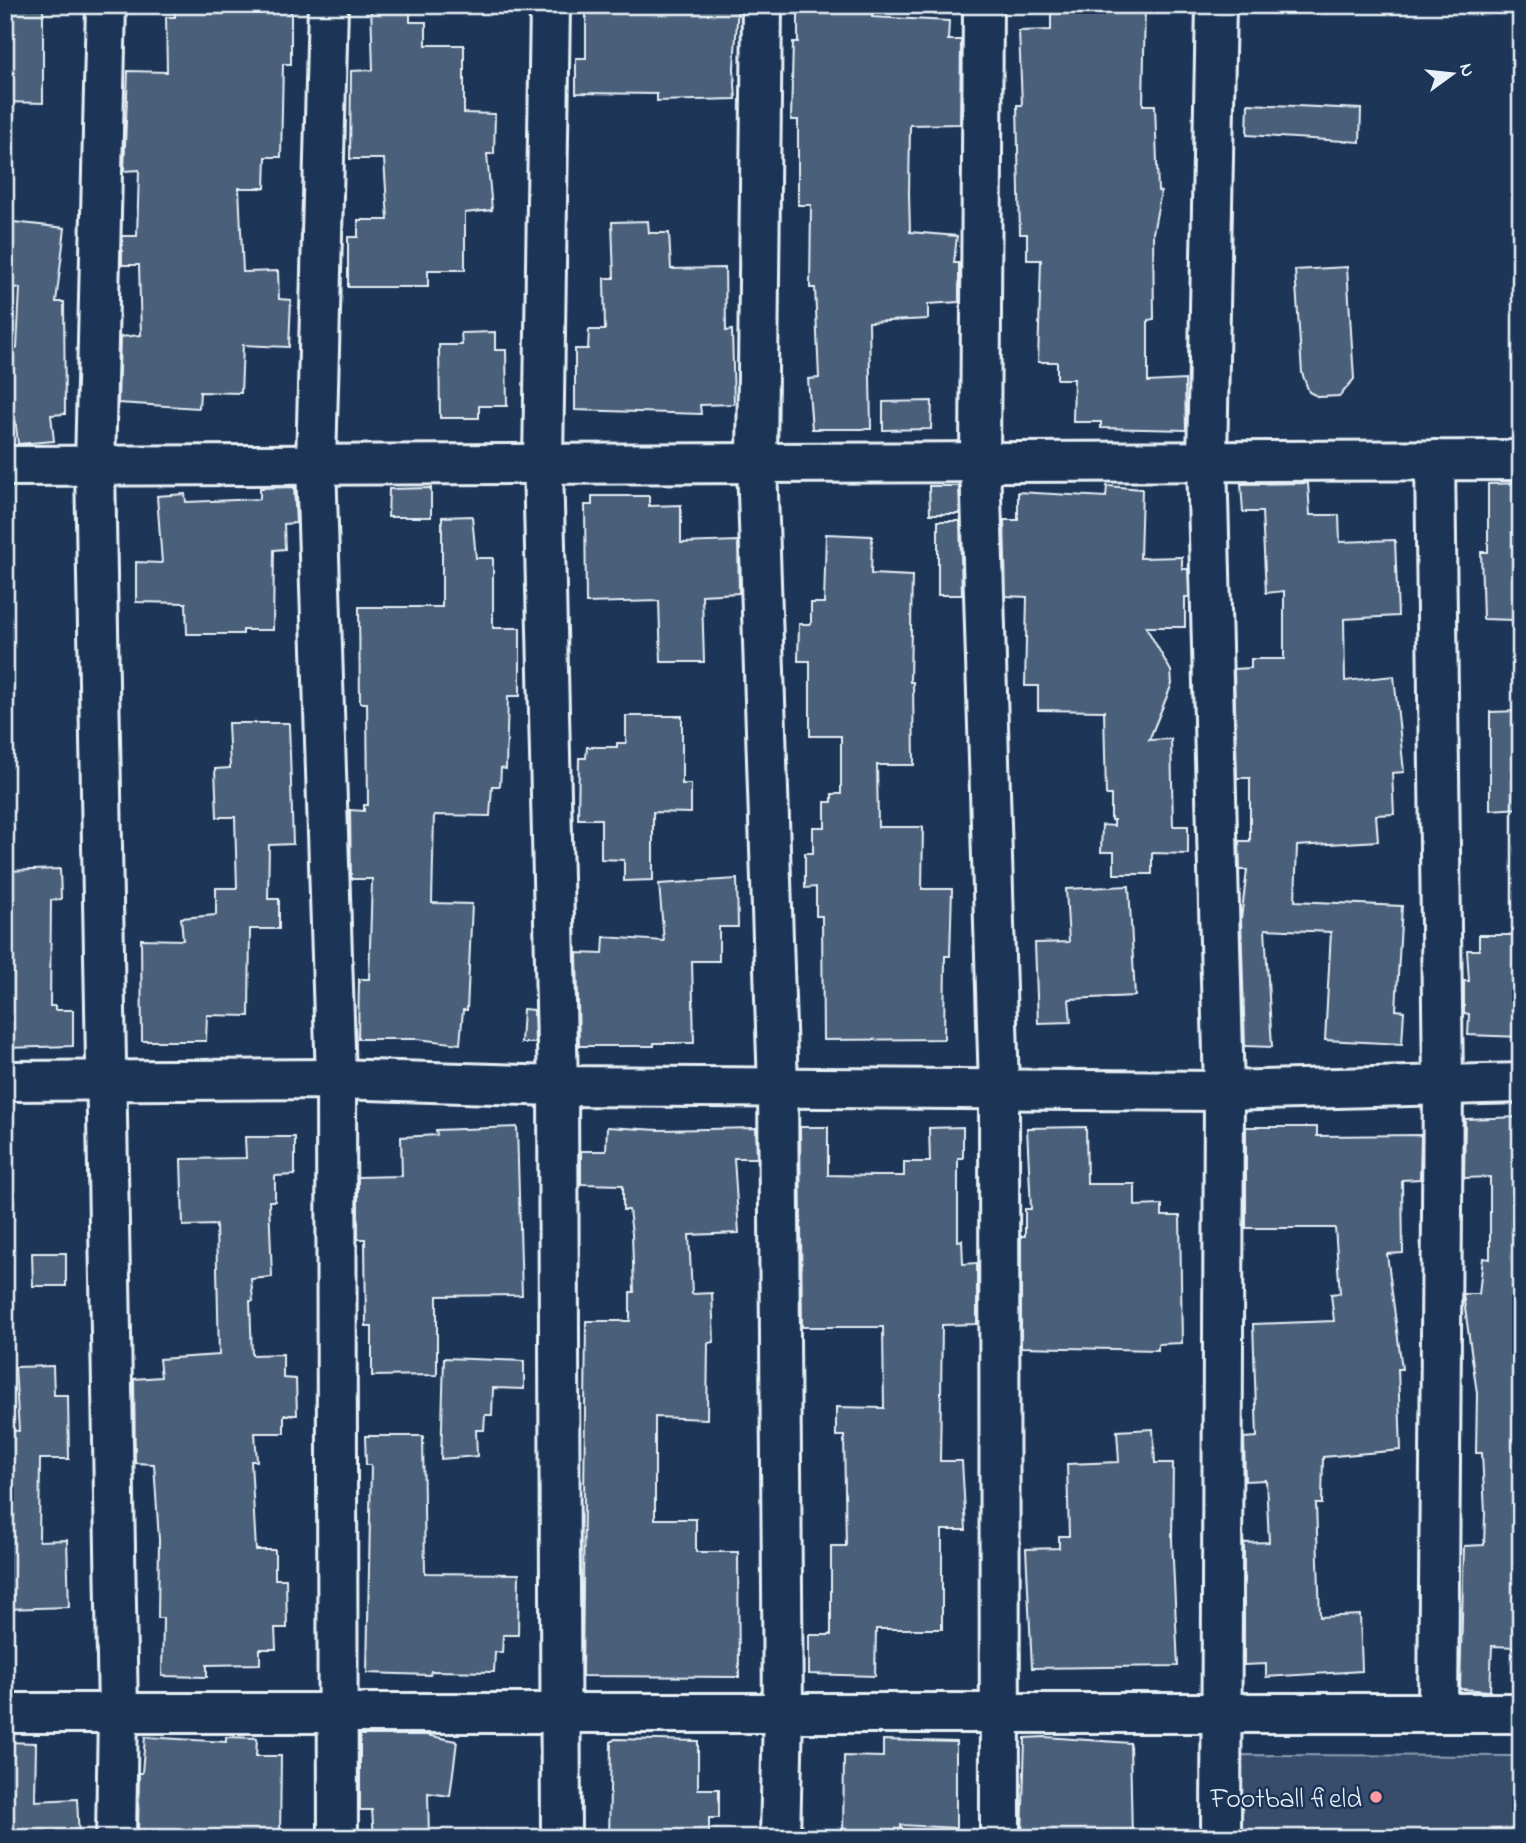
<svg xmlns="http://www.w3.org/2000/svg" width="1526" height="1843" font-family="'Indie Flower',sans-serif">
  <style>
    .green { fill: #374d6c; stroke: #909fb2; stroke-width: 2 }
    .building { fill: #495e7a; stroke: #e8f1f8; stroke-width: 2 }
    .lines { fill: none; stroke-linecap: round; stroke-linejoin: round }
    .street-casing { stroke: #e8f1f8; stroke-width: 44 }
    .street { stroke: #1d3557; stroke-width: 38 }
    .poi-dot { fill: #ff9aa2; stroke: #1d3557; stroke-width: 2.5 }
    .labels { text-anchor: middle; stroke-width: 5; stroke-linejoin: round; paint-order: stroke }
    .poi-label { font-size: 28px; fill: #e8f1f8; stroke: #1d3557; text-anchor: end }
  </style>
  <rect width="100%" height="100%" fill="#1d3557"/>
  <filter id="ink" filterUnits="userSpaceOnUse"><feTurbulence type="fractalNoise" baseFrequency=".0143" numOctaves="2"/><feDisplacementMap in="SourceGraphic" scale="14" xChannelSelector="R" yChannelSelector="G"/><feConvolveMatrix kernelMatrix="1 2 1 2 8 2 1 2 1" color-interpolation-filters="sRGB"/></filter>
  <g filter="url(#ink)">
    <!-- green -->
    <polygon class="green" points="1230,1755 1521,1756 1521,1838 1233,1838"/>
    <!-- building -->
    <g class="building">
      <polygon points="5,5 43,5 43,103 5,102"/>
      <polygon points="175,5 291,5 291,64 283,64 281,157 266,157 265,188 239,188 243,272 278,271 279,299 291,300 289,347 243,345 241,393 200,392 199,408 118,403 120,337 141,335 139,265 122,265 122,236 137,236 139,170 124,171 128,71 167,72 166,17 175,17"/>
      <polygon points="371,5 410,5 410,22 426,22 426,45 464,45 464,113 495,114 494,154 487,154 492,210 465,213 465,270 428,270 428,287 348,287 348,237 358,237 358,220 388,220 384,159 350,159 351,71 373,70"/>
      <polygon points="586,5 738,5 734,68 736,99 657,101 657,94 576,93 576,58 586,58"/>
      <polygon points="798,5 872,5 872,17 949,21 948,40 961,40 960,124 910,125 909,194 910,232 957,236 954,263 959,263 959,302 928,304 928,319 869,322 871,429 812,429 808,379 819,378 815,288 810,288 811,205 798,205 798,120 791,120 793,42 798,42"/>
      <polygon points="1107,5 1145,5 1143,105 1155,105 1158,191 1161,192 1153,233 1154,319 1148,320 1148,382 1185,380 1186,430 1101,428 1101,422 1073,422 1074,379 1057,379 1057,362 1038,362 1041,260 1027,260 1027,234 1020,234 1017,105 1022,105 1019,31 1051,30 1051,13 1107,12"/>
      <polygon points="1248,104 1361,109 1360,142 1247,135"/>
      <polygon points="5,221 65,228 56,302 64,302 65,414 51,415 54,441 18,444 15,417 7,417 5,348 17,348 20,288 5,287"/>
      <polygon points="648,221 649,233 669,233 671,269 725,268 726,331 732,330 734,404 700,405 701,414 575,410 575,349 588,349 589,330 605,330 604,278 614,278 612,222"/>
      <polygon points="1347,267 1354,379 1340,396 1319,397 1309,392 1302,373 1295,270"/>
      <polygon points="495,332 495,350 506,350 507,406 479,406 479,418 440,418 439,345 462,345 461,333"/>
      <polygon points="932,401 931,429 883,430 883,402"/>
      <polygon points="1308,483 1310,515 1339,515 1340,542 1395,540 1398,616 1344,619 1345,681 1394,676 1404,772 1392,773 1394,814 1376,815 1378,841 1297,846 1295,901 1402,906 1396,1010 1404,1011 1402,1044 1325,1040 1331,932 1265,929 1272,1047 1245,1046 1241,919 1247,870 1240,870 1239,841 1250,841 1250,778 1237,778 1234,669 1251,668 1251,659 1284,659 1284,591 1266,593 1262,512 1243,512 1241,484"/>
      <polygon points="1521,483 1521,566 1514,566 1515,620 1483,619 1481,552 1488,552 1488,484"/>
      <polygon points="929,486 959,486 960,514 930,514"/>
      <polygon points="1107,486 1142,489 1140,558 1182,557 1182,569 1188,569 1189,597 1185,597 1185,627 1146,627 1171,671 1172,684 1149,740 1171,739 1173,826 1188,826 1188,854 1152,853 1152,874 1114,874 1114,852 1101,852 1102,825 1114,826 1114,820 1111,820 1111,795 1106,795 1104,711 1038,710 1038,686 1025,686 1027,597 1006,596 1004,520 1018,520 1018,492 1106,497"/>
      <polygon points="294,487 296,523 284,524 285,549 274,550 273,630 243,630 243,634 187,634 186,603 136,602 136,562 162,563 157,496 185,494 186,502 260,499 260,488"/>
      <polygon points="431,488 431,517 388,517 389,489"/>
      <polygon points="592,496 649,496 649,506 681,505 681,543 738,541 739,593 702,595 704,662 661,662 659,601 586,603 585,505 592,505"/>
      <polygon points="472,516 476,558 493,558 493,628 520,628 520,696 508,696 506,769 501,768 500,786 492,786 490,816 434,815 432,903 472,904 467,1010 463,1010 460,1044 417,1039 358,1039 359,979 369,979 372,879 351,879 350,810 364,811 364,805 368,805 367,703 360,703 359,607 442,607 442,517"/>
      <polygon points="938,521 960,521 962,595 938,595"/>
      <polygon points="826,534 872,536 871,574 912,576 910,682 913,682 914,765 877,765 878,827 923,827 922,889 952,889 950,956 945,956 944,1039 823,1040 822,916 816,916 816,887 805,888 805,853 813,853 813,827 825,827 825,802 832,802 832,794 841,794 841,736 810,736 810,661 798,661 799,624 811,624 811,603 824,603"/>
      <polygon points="1521,711 1521,808 1490,810 1490,712"/>
      <polygon points="626,716 682,716 682,784 691,784 691,813 653,812 653,880 624,881 624,860 601,859 601,819 578,819 579,758 586,758 587,747 617,747 617,743 626,743"/>
      <polygon points="228,723 289,723 293,844 269,845 268,899 279,899 279,929 250,929 249,1016 207,1015 206,1041 142,1041 141,939 183,940 181,918 216,915 216,888 237,888 235,817 217,817 215,769 230,768"/>
      <polygon points="60,869 61,899 51,900 50,1006 55,1006 55,1010 73,1010 73,1046 5,1048 5,871"/>
      <polygon points="737,879 738,927 719,927 719,961 692,961 694,1043 654,1043 654,1046 579,1046 577,953 603,954 604,937 664,941 659,884"/>
      <polygon points="1129,886 1135,996 1069,999 1071,1022 1038,1023 1035,943 1069,942 1066,889"/>
      <polygon points="1479,935 1514,935 1514,938 1521,938 1521,1037 1468,1035 1469,1014 1464,1013 1464,981 1469,981 1467,950 1479,950"/>
      <polygon points="523,1009 534,1010 535,1043 521,1043"/>
      <polygon points="1521,1117 1521,1633 1516,1633 1516,1647 1492,1646 1490,1691 1460,1689 1464,1546 1484,1545 1485,1513 1482,1453 1476,1453 1477,1393 1463,1294 1479,1294 1483,1258 1490,1259 1490,1177 1464,1178 1465,1119"/>
      <polygon points="517,1127 522,1295 437,1296 437,1375 372,1376 372,1326 366,1326 365,1239 358,1239 358,1177 402,1176 401,1137 437,1135 436,1130"/>
      <polygon points="607,1127 659,1130 756,1128 757,1158 734,1158 739,1233 689,1235 692,1294 712,1293 714,1342 708,1343 707,1419 655,1417 655,1519 696,1519 696,1552 738,1552 739,1677 582,1676 586,1321 630,1321 630,1292 634,1292 632,1234 629,1210 623,1210 623,1185 581,1184 581,1151 606,1151"/>
      <polygon points="800,1127 828,1127 828,1175 875,1176 904,1176 904,1162 930,1162 929,1128 963,1127 963,1158 958,1158 958,1241 962,1240 963,1264 977,1263 977,1324 942,1325 940,1461 962,1461 966,1530 942,1530 942,1629 876,1629 875,1676 809,1674 809,1635 831,1635 831,1546 846,1546 844,1436 836,1436 836,1407 884,1408 883,1327 802,1327"/>
      <polygon points="1086,1127 1087,1184 1135,1184 1135,1206 1162,1205 1162,1216 1180,1216 1182,1343 1158,1344 1158,1350 1021,1347 1021,1236 1025,1236 1025,1209 1031,1209 1027,1128"/>
      <polygon points="1246,1127 1317,1127 1317,1136 1421,1135 1420,1179 1402,1180 1403,1253 1387,1254 1402,1369 1398,1369 1401,1450 1323,1457 1322,1504 1316,1504 1320,1617 1360,1615 1362,1671 1266,1677 1266,1664 1244,1665 1244,1543 1269,1542 1266,1480 1245,1481 1244,1438 1257,1437 1253,1324 1334,1321 1331,1294 1340,1293 1335,1228 1246,1228"/>
      <polygon points="245,1137 295,1137 295,1175 275,1176 275,1201 269,1201 272,1277 251,1279 253,1301 250,1301 252,1355 283,1354 283,1378 296,1379 297,1415 284,1415 284,1433 255,1433 257,1461 251,1461 256,1550 275,1550 275,1579 286,1579 287,1628 275,1628 276,1649 260,1649 260,1664 207,1665 207,1677 162,1676 163,1618 158,1618 159,1540 154,1464 135,1463 134,1379 161,1377 159,1359 219,1355 216,1225 183,1226 181,1159 246,1158"/>
      <polygon points="32,1253 66,1253 66,1286 33,1286"/>
      <polygon points="444,1358 524,1361 524,1389 493,1388 492,1415 485,1415 484,1430 476,1430 477,1456 441,1459"/>
      <polygon points="53,1366 54,1395 68,1395 69,1459 40,1459 39,1541 67,1540 69,1607 5,1609 5,1430 19,1431 15,1367"/>
      <polygon points="1153,1429 1155,1463 1173,1463 1172,1539 1178,1666 1032,1668 1026,1549 1059,1548 1059,1536 1069,1536 1067,1464 1119,1462 1117,1431"/>
      <polygon points="365,1436 423,1436 425,1573 519,1574 518,1635 503,1635 502,1653 495,1652 494,1672 431,1671 430,1675 367,1673 371,1465 366,1465"/>
      <polygon points="360,1735 426,1735 457,1741 450,1796 428,1793 429,1838 374,1838 372,1810 360,1810"/>
      <polygon points="145,1737 226,1742 226,1737 257,1738 256,1756 281,1756 280,1838 138,1836 139,1773 142,1773"/>
      <polygon points="1045,1737 1130,1743 1132,1838 1022,1838 1025,1738"/>
      <polygon points="615,1739 698,1741 698,1789 719,1789 719,1818 709,1818 709,1838 609,1838 611,1742"/>
      <polygon points="883,1740 956,1742 956,1828 901,1825 901,1838 843,1838 844,1756 883,1757"/>
      <polygon points="5,1742 36,1743 35,1801 77,1799 79,1838 5,1838"/>
    </g>
    <g class="lines">
      <defs>
        <g id="street">
          <polyline points="106,5 95,466 118,1712 116,1838"/>
          <polyline points="328,5 316,464 336,1079 338,1838"/>
          <polyline points="550,5 543,463 558,1086 561,1838"/>
          <polyline points="762,5 757,463 778,1087 783,1713 780,1838"/>
          <polyline points="983,5 980,462 999,1088 1000,1838"/>
          <polyline points="1216,5 1207,461 1224,1091 1221,1838"/>
          <polyline points="1435,460 1443,1083 1438,1713"/>
          <polyline points="5,466 1521,460"/>
          <polyline points="5,1081 336,1079 558,1086 1224,1091 1521,1083"/>
          <polyline points="5,1713 1521,1713"/>
        </g>
      </defs>
      <!-- street casing -->
      <use href="#street" class="street-casing"/>
      <!-- street -->
      <use href="#street" class="street"/>
    </g>
  </g>
  <!-- markers -->
  <circle class="poi-dot" cx="1376" cy="1797" r="7"/>
  <g class="labels">
    <!-- poi labels -->
    <g class="poi-label">
      <text x="1362" y="1807">Football field</text>
    </g>
  </g>
  <!-- margin -->
  <rect width="1526" height="1843" fill="none" stroke="#1d3557" stroke-width="28"/>
  <rect x="14" y="14" width="1498" height="1815" fill="none" stroke="#e8f1f8" stroke-width="2.5" filter="url(#ink)"/>
  <!-- north arrow -->
  <g transform="translate(1452 74) rotate(75)" stroke="#1d3557" stroke-width="5" paint-order="stroke">
  <path d="M0-5L12 26L0 18L-12 26Z" fill="#e8f1f8"/>
  <text y="-10" font-size="19" font-weight="bold" text-anchor="middle" fill="#e8f1f8">N</text>
  </g>
</svg>
